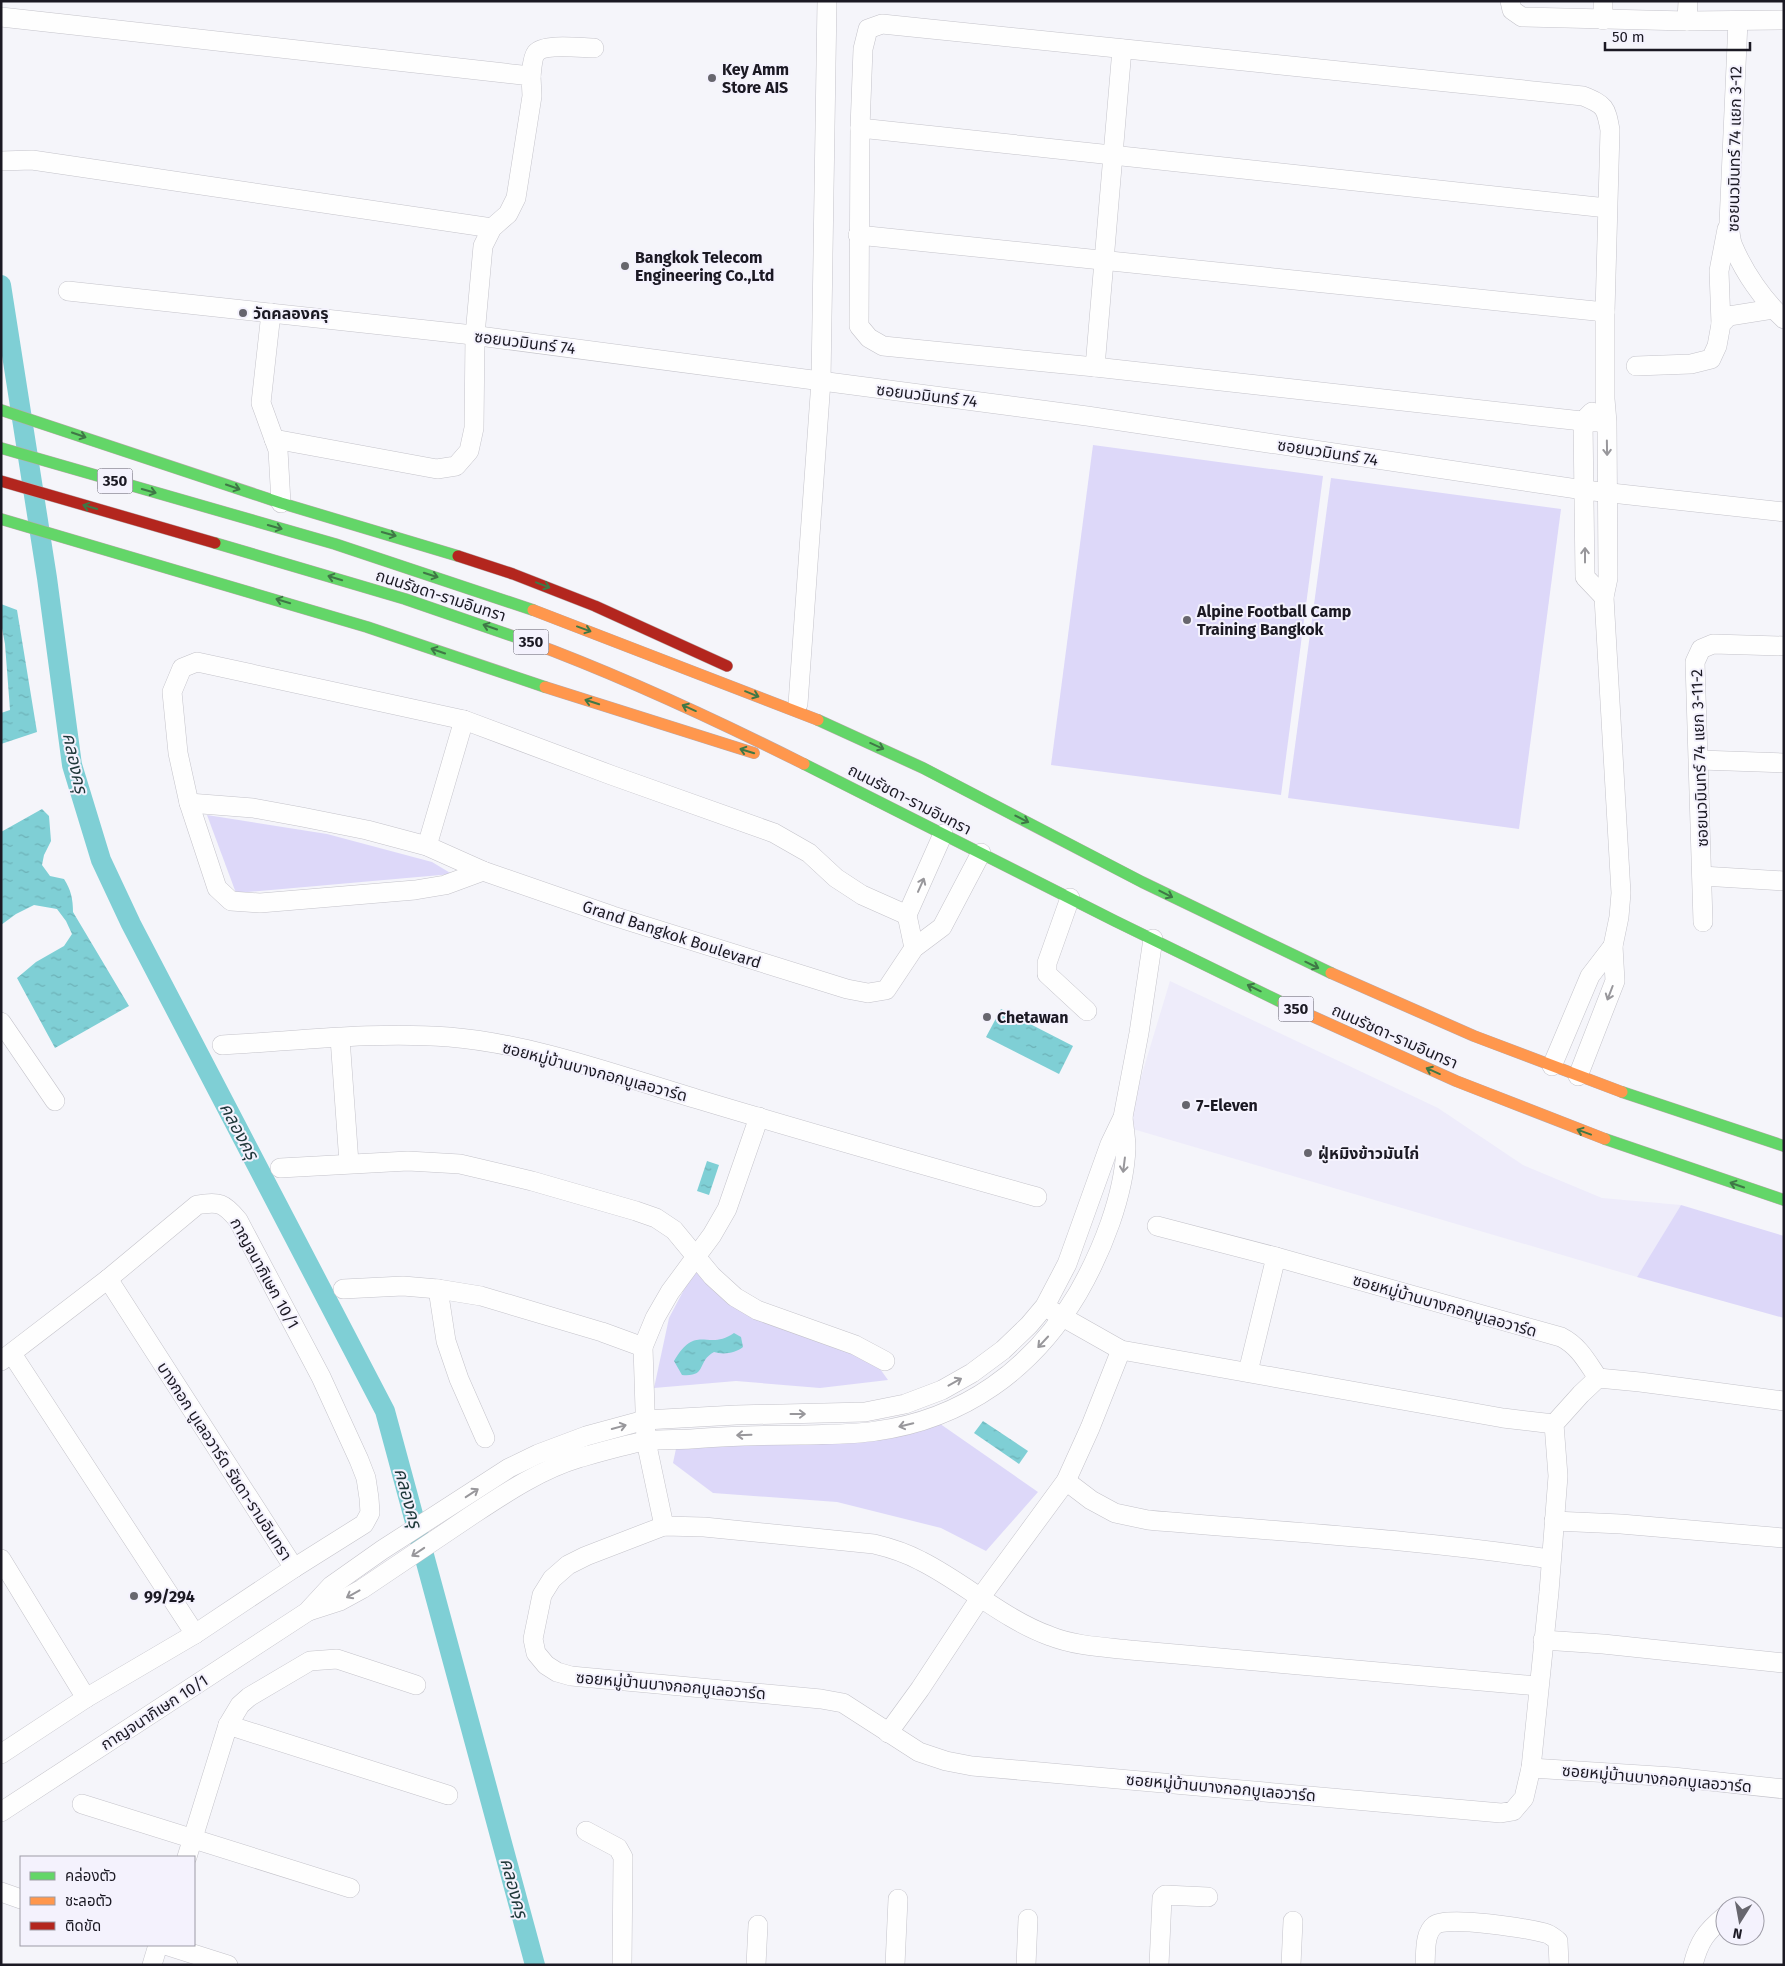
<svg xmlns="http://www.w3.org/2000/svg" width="1785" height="1966" font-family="'Fira Sans','Noto Sans Thai',sans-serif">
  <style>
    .built { fill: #eeecfa }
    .green { fill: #ddd8f9 }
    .water { fill: url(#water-ripples) }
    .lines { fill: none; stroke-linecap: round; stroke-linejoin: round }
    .canal { stroke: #7fcfd5; stroke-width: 20 }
    .street-casing { stroke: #c4c3ca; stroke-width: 20 }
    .fast-casing { stroke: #b9aaac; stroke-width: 12 }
    .slow-casing { stroke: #b9aaac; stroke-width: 12 }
    .jam-casing { stroke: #b9aaac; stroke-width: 12 }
    .street { stroke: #fefefe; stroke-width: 19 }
    .fast { stroke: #63d668; stroke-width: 11 }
    .slow { stroke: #ff974d; stroke-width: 11 }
    .jam { stroke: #b3261e; stroke-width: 11 }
    .oneway { stroke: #3f7846 }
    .oneway2 { stroke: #98979b }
    .poi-dot { fill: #67666e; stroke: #f4f2fd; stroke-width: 2 }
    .labels { text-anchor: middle; stroke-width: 4; stroke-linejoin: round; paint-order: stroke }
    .shield { fill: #f4f2fd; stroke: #5c5a64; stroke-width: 1 }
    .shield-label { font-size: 15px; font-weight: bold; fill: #1b1923 }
    .poi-label { font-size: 16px; font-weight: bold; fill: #1b1923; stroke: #f4f2fd; text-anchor: start }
    .street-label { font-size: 16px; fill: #1b1923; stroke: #f4f2fd }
    .water-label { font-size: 18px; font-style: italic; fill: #1e3739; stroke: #f4f2fd }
  </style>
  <defs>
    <pattern id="water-ripples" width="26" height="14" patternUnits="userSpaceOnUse" patternTransform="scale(1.25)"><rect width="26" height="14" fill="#7fcfd5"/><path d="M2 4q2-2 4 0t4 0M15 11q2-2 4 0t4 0" fill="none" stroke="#6db1b7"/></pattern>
  </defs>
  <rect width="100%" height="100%" fill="#f5f5fa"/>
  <!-- built -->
  <polygon class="built" points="1170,981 1438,1108 1523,1165 1602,1198 1681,1205 1637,1277 1126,1127"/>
  <!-- green -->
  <g class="green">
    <polygon points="1093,445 1323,476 1281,795 1051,765"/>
    <polygon points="1331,478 1561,509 1519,829 1288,798"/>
    <polygon points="207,815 327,834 432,862 452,874 236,893"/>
    <polygon points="1681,1205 1784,1236 1784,1318 1637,1277"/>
    <polygon points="698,1263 736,1304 856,1350 878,1366 888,1380 820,1388 736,1381 654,1388 669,1318"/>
    <polygon points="936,1421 1038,1492 986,1551 941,1528 837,1502 713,1493 673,1463 677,1444"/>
  </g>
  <!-- water -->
  <g class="water">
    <polygon points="1,604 17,610 37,732 1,744 1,713 10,710 5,644 1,623"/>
    <path d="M42 809 49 816 51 841 44 855 42 865 50 876 64 879C71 890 73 899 73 912L129 1006 55 1048 17 978 36 962 64 946 72 934 66 921 57 909 34 905 16 914 1 925V832Z"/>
    <polygon points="1001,1009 1073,1046 1059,1074 986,1037"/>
    <polygon points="707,1161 719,1165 709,1195 697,1191"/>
    <path d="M734 1333 741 1337 743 1347C736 1353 723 1355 714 1352 696 1362 708 1377 682 1375L674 1361C697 1322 707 1352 734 1333Z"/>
    <polygon points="983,1421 1028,1451 1019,1464 974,1433"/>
  </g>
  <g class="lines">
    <!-- canal -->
    <polyline class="canal" points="1,285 47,578 72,765 101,860 131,924 385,1411 535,1965"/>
    <defs>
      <g id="street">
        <polyline points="1510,1 1512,10 1522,17 1687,21 1784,20"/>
        <polyline points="1,17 531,76 532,96 516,198 508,214 492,228 483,246 475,335 474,428 469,451 456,466 437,469 274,439"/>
        <polyline points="1603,20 1603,1"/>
        <polyline points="1687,21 1688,1"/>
        <path d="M1738 21 1729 223C1730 230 1730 239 1733 246 1744 272 1763 300 1784 319"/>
        <path d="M531 76C532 70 532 58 536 53 544 43 582 48 594 48"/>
        <polyline points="860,128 1607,208"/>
        <polyline points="1,161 32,160 492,228"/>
        <polyline points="858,235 1605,312"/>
        <polyline points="68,291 464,334 1087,416 1584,490 1784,512"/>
        <polyline points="271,313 261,403 278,450 281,503"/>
        <polyline points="1721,324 1719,271 1727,229"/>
        <polyline points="1636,366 1691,364 1711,359 1717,346 1721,324 1729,316 1773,309"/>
        <polyline points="1095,367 1122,49"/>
        <polyline points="1592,412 1583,421 1585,577 1604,597"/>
        <polyline points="798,704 821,381 827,1"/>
        <polyline points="1700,760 1784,763"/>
        <polyline points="189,803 253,808 302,817 367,830 427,846 483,871 613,916 847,989 868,993 886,990 914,948 942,927 981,853"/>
        <polyline points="427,846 464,720"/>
        <polyline points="483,871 445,885 415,890 260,903 231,901 217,888 189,803 178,753 172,692 182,668 197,662 464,720 611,775 774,833 809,853 836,878 862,895 907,915"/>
        <polyline points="1702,876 1784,881"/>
        <polyline points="1070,898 1047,963 1047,974 1087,1011"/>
        <polyline points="1703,922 1695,662 1701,649 1713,644 1784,646"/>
        <polyline points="914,948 907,915 943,834"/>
        <polyline points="1,1022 55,1101"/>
        <polyline points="340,1038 349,1163"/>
        <path d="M222 1045C297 1041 374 1031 449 1037 533 1044 616 1075 697 1099 810 1133 923 1165 1037 1197"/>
        <polyline points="1552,1066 1590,976 1613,946"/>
        <path d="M1578 1076 1615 981 1613 946 1619 917 1621 893 1604 597 1608 578 1607 422 1605 399V312L1610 130C1606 107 1605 105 1583 96L882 24 868 29 863 49 860 128 859 326 869 338 883 346 1095 367 1591 422H1607"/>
        <polyline points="280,1168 408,1161 460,1164 532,1181 636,1211 656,1218 674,1230 712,1276 735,1297 757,1310 855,1345 885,1361"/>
        <path d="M1157 1226 1276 1257 1561 1337C1579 1346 1587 1362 1598 1378"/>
        <polyline points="108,1279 294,1568 195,1634"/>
        <polyline points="343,1289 403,1286 438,1289 481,1296 602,1332 643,1347"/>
        <polyline points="438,1289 446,1341 459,1379 485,1438"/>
        <polyline points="1052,1311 1121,1350 1503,1418 1554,1424"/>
        <polyline points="12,1354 195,1634 86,1698"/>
        <path d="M1 1361 108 1279 197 1205C219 1201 224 1203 238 1220L321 1377 359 1460 366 1478 369 1498 370 1513 364 1524 294 1568"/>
        <polyline points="1248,1372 1276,1257"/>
        <path d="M1066 1481 1091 1500 1115 1513 1148 1520C1282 1532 1417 1539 1550 1559"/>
        <polyline points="1554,1521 1621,1524 1784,1538"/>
        <polyline points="664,1526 646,1441 643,1347 655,1318 670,1292 712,1235 727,1209 759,1117"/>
        <polyline points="1,1559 86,1698 1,1754"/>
        <path d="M309 1611 340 1601 362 1589C398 1565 433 1541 469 1517 504 1494 539 1470 579 1458 600 1452 624 1445 646 1441 661 1439 677 1440 691 1439 728 1436 764 1435 801 1435 826 1434 851 1435 876 1431 964 1419 1033 1369 1078 1293 1102 1251 1124 1196 1126 1148 1126 1138 1124 1128 1123 1118"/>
        <polyline points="1543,1640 1603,1644 1784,1663"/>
        <path d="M1538 1686 1130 1650C1103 1647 1075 1646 1050 1636 1003 1619 965 1583 921 1561 906 1553 891 1548 874 1544L704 1527 664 1526 586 1556 568 1565 552 1579 542 1595 533 1639 536 1653 546 1665 557 1672 571 1676 821 1699 843 1703 919 1752 946 1761 972 1766 1501 1813 1513 1811 1524 1798 1531 1768 1549 1592 1558 1476 1554 1424 1581 1394 1598 1378 1640 1382 1784 1401"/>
        <polyline points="228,1725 448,1795"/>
        <polyline points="888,1733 920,1689 980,1598 1066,1481 1090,1428 1121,1350"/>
        <polyline points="1531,1768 1673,1777 1784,1789"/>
        <polyline points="82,1804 350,1888"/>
        <polyline points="1,1812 307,1612 331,1586 382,1550 509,1468 538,1454 586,1436 645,1420 736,1415 865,1412 905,1404 942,1390 972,1373 1003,1350 1029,1325 1045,1306 1067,1264 1110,1144 1123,1117 1139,1033 1153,939"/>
        <polyline points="586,1831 618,1848 623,1857 622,1965"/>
        <polyline points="187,1857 228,1725 240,1705 249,1697 310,1661 337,1659 416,1685"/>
        <polyline points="1,1892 21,1899"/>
        <polyline points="165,1945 228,1965"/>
        <polyline points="152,1965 158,1945"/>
        <polyline points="756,1965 758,1925"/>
        <polyline points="895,1965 898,1899"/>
        <polyline points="1026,1965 1028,1919"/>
        <polyline points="1159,1965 1162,1898 1165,1895 1208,1897"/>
        <polyline points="1291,1965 1293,1921"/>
        <path d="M1425 1965C1426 1952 1424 1933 1435 1925 1446 1915 1529 1929 1545 1933 1550 1934 1554 1938 1558 1941L1559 1965"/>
        <path d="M1693 1965C1699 1941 1706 1932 1725 1916"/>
      </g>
      <g id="fast">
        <polyline points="1,410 281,503 458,556"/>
        <polyline points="1,448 335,544 533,610"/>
        <polyline points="1,519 367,627 545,687"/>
        <polyline points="215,543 405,599 527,641"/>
        <polyline points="818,720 923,768 1142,882 1331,973"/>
        <polyline points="804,764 1115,921 1283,1003"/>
        <polyline points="1622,1092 1784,1146"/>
        <polyline points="1605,1139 1784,1200"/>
      </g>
      <g id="slow">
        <polyline points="533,610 818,720"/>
        <path d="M527 641C622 676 714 719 804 764"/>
        <polyline points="545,687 754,753"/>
        <polyline points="1331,973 1474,1036 1622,1092"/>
        <polyline points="1283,1003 1456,1081 1605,1139"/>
      </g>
      <g id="jam">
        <polyline points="1,481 215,543"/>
        <polyline points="458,556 513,574 595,606 727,666"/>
      </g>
    </defs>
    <!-- street casing -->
    <use href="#street" class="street-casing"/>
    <!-- fast casing -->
    <use href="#fast" class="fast-casing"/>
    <!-- slow casing -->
    <use href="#slow" class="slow-casing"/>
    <!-- jam casing -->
    <use href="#jam" class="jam-casing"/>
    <!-- street -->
    <use href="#street" class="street"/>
    <!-- fast -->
    <use href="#fast" class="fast"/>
    <!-- slow -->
    <use href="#slow" class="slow"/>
    <!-- jam -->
    <use href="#jam" class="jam"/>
  </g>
  <!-- one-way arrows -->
  <defs><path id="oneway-shaft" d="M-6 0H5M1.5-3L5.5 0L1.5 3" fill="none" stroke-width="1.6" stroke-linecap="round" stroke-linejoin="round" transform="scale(1.25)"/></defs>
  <g class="oneway">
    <use href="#oneway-shaft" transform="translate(79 435) rotate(19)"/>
    <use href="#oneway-shaft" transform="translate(233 487) rotate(19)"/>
    <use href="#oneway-shaft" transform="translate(149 491) rotate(16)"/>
    <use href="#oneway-shaft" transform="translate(90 507) rotate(-164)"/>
    <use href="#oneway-shaft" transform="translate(275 527) rotate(16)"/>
    <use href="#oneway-shaft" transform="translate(389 534) rotate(16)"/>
    <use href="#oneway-shaft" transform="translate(431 575) rotate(18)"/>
    <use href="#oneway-shaft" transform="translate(335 578) rotate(-163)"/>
    <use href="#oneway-shaft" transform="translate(543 585) rotate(21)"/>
    <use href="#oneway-shaft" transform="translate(283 601) rotate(-163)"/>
    <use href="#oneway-shaft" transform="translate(490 627) rotate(-161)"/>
    <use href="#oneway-shaft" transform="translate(584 629) rotate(20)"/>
    <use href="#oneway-shaft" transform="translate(438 651) rotate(-161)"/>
    <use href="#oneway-shaft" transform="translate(752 694) rotate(22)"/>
    <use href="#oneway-shaft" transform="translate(592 702) rotate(-162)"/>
    <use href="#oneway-shaft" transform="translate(689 708) rotate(-156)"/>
    <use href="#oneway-shaft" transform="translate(877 746) rotate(24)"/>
    <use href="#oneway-shaft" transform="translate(747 751) rotate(-163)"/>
    <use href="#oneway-shaft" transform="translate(1022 819) rotate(27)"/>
    <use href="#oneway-shaft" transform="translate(1166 894) rotate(27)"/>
    <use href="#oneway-shaft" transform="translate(1312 965) rotate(26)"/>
    <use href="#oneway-shaft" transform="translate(1254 988) rotate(-154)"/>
    <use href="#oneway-shaft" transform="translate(1433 1071) rotate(-156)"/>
    <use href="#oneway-shaft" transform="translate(1584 1132) rotate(-160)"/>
    <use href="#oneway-shaft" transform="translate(1737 1185) rotate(-161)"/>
  </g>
  <g class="oneway2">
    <use href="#oneway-shaft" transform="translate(1607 448) rotate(89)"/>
    <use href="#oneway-shaft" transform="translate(1585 555) rotate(-90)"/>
    <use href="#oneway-shaft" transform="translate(921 885) rotate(-66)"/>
    <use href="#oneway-shaft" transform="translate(1610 993) rotate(111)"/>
    <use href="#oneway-shaft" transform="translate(1124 1165) rotate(97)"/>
    <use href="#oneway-shaft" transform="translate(1043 1342) rotate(133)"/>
    <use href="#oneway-shaft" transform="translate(955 1382) rotate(-29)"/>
    <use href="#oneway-shaft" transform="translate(798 1414)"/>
    <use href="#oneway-shaft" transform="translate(906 1425) rotate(166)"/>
    <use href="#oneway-shaft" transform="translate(619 1427) rotate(-15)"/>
    <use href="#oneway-shaft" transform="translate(744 1435) rotate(178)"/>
    <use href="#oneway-shaft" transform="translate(472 1493) rotate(-33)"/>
    <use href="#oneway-shaft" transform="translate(418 1552) rotate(146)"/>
    <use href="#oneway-shaft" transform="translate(353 1594) rotate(151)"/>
  </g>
  <!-- markers -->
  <g class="poi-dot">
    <circle cx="712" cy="78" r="5"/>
    <circle cx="625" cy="266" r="5"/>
    <circle cx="243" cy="313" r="5"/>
    <circle cx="1187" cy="620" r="5"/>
    <circle cx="987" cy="1017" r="5"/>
    <circle cx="1186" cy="1105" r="5"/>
    <circle cx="1308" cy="1153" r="5"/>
    <circle cx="134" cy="1596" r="5"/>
  </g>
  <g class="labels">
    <!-- shield labels -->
    <g class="shield">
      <rect x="97.5" y="468.5" width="35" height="25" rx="4"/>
      <rect x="513.5" y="629.5" width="35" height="25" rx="4"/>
      <rect x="1278.5" y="996.5" width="35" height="25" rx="4"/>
    </g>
    <g class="shield-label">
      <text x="115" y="486">350</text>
      <text x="531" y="647">350</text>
      <text x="1296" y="1014">350</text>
    </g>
    <!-- poi labels -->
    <g class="poi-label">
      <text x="722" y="75">Key Amm<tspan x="722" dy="18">Store AIS</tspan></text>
      <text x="635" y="263">Bangkok Telecom<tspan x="635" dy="18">Engineering Co.,Ltd</tspan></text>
      <text x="253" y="319">วัดคลองครุ</text>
      <text x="1197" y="617">Alpine Football Camp<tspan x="1197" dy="18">Training Bangkok</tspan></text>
      <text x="997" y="1023">Chetawan</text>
      <text x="1196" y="1111">7-Eleven</text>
      <text x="1318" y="1159">ฝู่หมิงข้าวมันไก่</text>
      <text x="144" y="1602">99/294</text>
    </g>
    <!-- street labels -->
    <g class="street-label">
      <text transform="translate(1734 149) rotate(-89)" y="6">ซอยนวมินทร์ 74 แยก 3-12</text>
      <text transform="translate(525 342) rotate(7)" y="6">ซอยนวมินทร์ 74</text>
      <text transform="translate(927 395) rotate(7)" y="6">ซอยนวมินทร์ 74</text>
      <text transform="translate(1328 452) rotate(9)" y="6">ซอยนวมินทร์ 74</text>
      <text transform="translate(441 595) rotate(18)" y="6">ถนนรัชดา-รามอินทรา</text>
      <text transform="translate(1699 758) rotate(-92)" y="6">ซอยนวมินทร์ 74 แยก 3-11-2</text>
      <text transform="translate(910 799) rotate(27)" y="6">ถนนรัชดา-รามอินทรา</text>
      <text transform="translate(672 934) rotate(18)" y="6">Grand Bangkok Boulevard</text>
      <text transform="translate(1395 1036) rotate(24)" y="6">ถนนรัชดา-รามอินทรา</text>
      <text transform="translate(595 1071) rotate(15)" y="6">ซอยหมู่บ้านบางกอกบูเลอวาร์ด</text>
      <text transform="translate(265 1273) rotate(61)" y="6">กาญจนาภิเษก 10/1</text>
      <text transform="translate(1445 1305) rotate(16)" y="6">ซอยหมู่บ้านบางกอกบูเลอวาร์ด</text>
      <text transform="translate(225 1461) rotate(57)" y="6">บางกอก บูเลอวาร์ด รัชดา-รามอินทรา</text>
      <text transform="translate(671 1685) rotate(5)" y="6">ซอยหมู่บ้านบางกอกบูเลอวาร์ด</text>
      <text transform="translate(154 1712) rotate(-33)" y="6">กาญจนาภิเษก 10/1</text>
      <text transform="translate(1657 1778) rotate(5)" y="6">ซอยหมู่บ้านบางกอกบูเลอวาร์ด</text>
      <text transform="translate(1221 1787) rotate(5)" y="6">ซอยหมู่บ้านบางกอกบูเลอวาร์ด</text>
    </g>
    <!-- water labels -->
    <g class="water-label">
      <text transform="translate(75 763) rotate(78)" y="6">คลองครุ</text>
      <text transform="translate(239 1131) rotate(62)" y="6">คลองครุ</text>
      <text transform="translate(408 1498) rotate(75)" y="6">คลองครุ</text>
      <text transform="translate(514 1888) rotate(75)" y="6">คลองครุ</text>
    </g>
  </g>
  <!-- border -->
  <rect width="1785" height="1966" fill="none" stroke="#1b1923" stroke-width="5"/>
  <!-- legend -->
  <rect x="20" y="1856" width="175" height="90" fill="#f4f2fd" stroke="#9d9ba6"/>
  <rect x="30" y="1872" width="25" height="8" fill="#63d668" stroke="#9d9ba6"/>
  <text x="65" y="1881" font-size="15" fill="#1b1923">คล่องตัว</text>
  <rect x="30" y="1897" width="25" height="8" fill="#ff974d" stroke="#9d9ba6"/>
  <text x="65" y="1906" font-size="15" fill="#1b1923">ชะลอตัว</text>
  <rect x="30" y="1922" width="25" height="8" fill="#b3261e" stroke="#9d9ba6"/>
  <text x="65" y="1931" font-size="15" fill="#1b1923">ติดขัด</text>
  <!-- north arrow -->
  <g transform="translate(1740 1921) rotate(191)"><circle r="24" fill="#f4f2fd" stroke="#9d9ba6"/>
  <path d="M0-4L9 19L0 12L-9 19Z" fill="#67666e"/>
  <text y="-8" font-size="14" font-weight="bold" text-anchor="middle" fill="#1b1923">N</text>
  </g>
  <!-- scale -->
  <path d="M1605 42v8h145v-8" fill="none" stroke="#1b1923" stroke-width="2.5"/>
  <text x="1612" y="42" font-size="15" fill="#1b1923" stroke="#f4f2fd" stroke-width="4" paint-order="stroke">50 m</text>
</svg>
